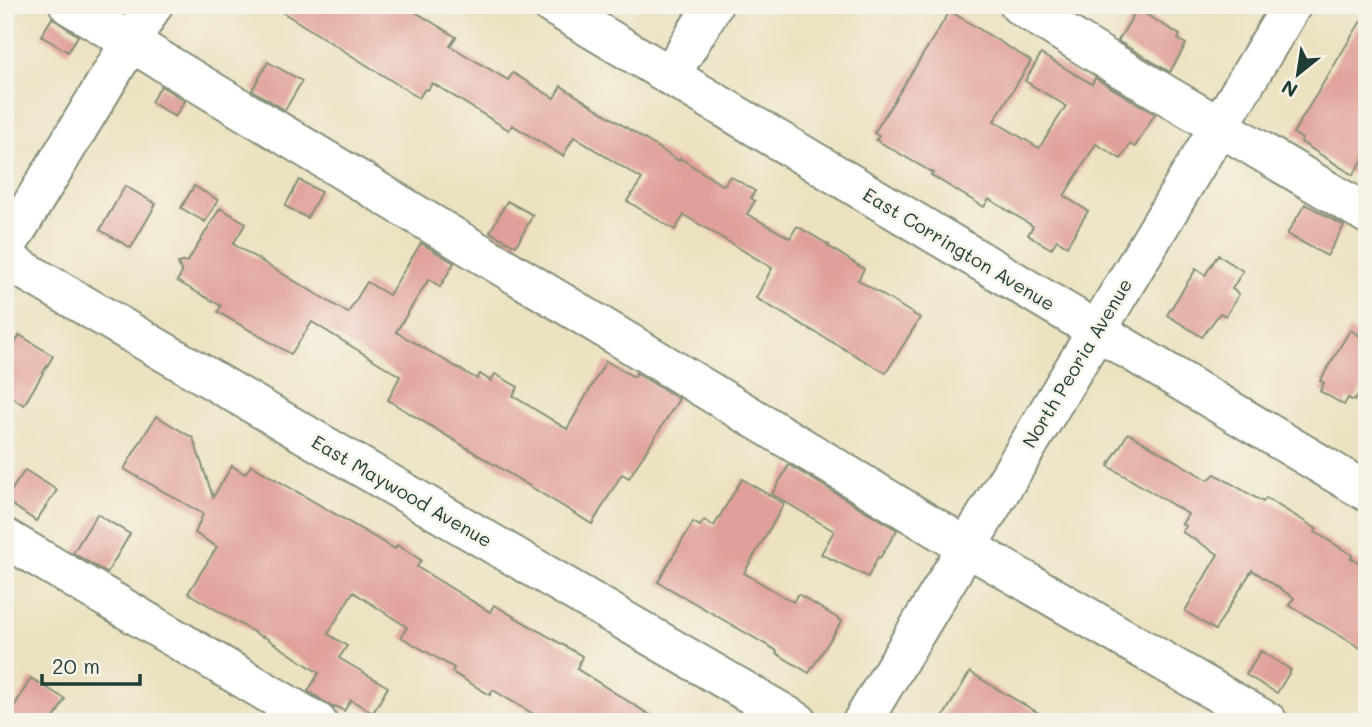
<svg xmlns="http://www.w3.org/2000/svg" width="1372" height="727" font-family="Mali,sans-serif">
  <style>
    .building { fill: #e0a099 }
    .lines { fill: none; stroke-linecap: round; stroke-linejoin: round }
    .minor-casing { stroke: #86907a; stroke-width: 42 }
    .minor { stroke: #fff; stroke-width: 38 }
    .labels { text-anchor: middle; stroke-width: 5; stroke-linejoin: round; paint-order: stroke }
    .street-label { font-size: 19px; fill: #1f3d34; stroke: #f7f3e8 }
  </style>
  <rect width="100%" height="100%" fill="#f7f3e8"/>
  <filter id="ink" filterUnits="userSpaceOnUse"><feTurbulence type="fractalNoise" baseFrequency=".0143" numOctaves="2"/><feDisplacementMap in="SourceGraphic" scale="14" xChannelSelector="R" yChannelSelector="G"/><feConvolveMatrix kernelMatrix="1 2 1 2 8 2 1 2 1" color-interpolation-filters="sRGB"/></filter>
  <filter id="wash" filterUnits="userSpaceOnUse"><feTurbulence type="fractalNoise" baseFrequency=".00686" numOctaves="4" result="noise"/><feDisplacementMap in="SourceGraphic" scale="28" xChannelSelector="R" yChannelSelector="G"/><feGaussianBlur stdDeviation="1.57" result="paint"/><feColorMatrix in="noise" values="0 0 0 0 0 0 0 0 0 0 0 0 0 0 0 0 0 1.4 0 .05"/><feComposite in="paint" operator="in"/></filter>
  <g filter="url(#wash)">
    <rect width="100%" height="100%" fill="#ece2c1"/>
    <g id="blocks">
      <!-- building -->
      <g class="building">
        <polygon points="271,5 404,5 456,37 450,46 508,80 513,73 554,98 561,86 679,161 680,158 722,185 725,184 730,176 755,191 751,198 755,201 747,214 790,238 797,226 829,245 828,246 864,269 858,280 920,318 886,373 756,298 772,268 684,215 675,230 627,201 642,179 574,137 563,156 512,125 509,130 432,83 428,90 425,89 419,98"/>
        <polygon points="1137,9 1180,35 1178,39 1186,44 1170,72 1118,41"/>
        <polygon points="950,11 1031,61 994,121 1039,148 1066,106 1025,81 1041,54 1092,84 1095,78 1155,114 1135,147 1130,144 1121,159 1096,144 1064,196 1088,211 1067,246 1057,240 1051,249 1028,235 1033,226 989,199 984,207 931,175 933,173 876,140 879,136 874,133"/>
        <polygon points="1367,11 1367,153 1353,175 1301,142 1302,139 1293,133"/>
        <polygon points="52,18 78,36 68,52 41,36"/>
        <polygon points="268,62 302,81 285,110 252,90"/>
        <polygon points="161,86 185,101 175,117 151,102"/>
        <polygon points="299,180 321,192 307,218 285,206"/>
        <polygon points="125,186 156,204 131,248 100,230"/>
        <polygon points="194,186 218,200 205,222 181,208"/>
        <polygon points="507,201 533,215 516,246 490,232"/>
        <polygon points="1305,204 1344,226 1327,256 1287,234"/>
        <polygon points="220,208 246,223 233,244 348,313 367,282 389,295 421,243 454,263 440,287 429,279 396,332 477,379 480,374 491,381 495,374 518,387 513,396 567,429 606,361 634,377 636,373 679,399 629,478 622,474 592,524 388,400 400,376 312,322 291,354 218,312 221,306 177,281 182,273 178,263 188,261"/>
        <polygon points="1218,255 1243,271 1232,289 1239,294 1226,316 1220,313 1202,337 1167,315 1196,269 1205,275"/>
        <polygon points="1350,330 1367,340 1367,379 1354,401 1348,398 1344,405 1320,391 1324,383 1320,381"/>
        <polygon points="20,335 53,356 24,405 5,393 5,360"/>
        <polygon points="156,416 193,438 213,497 232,466 245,474 251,465 395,549 397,545 421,560 417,567 490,612 494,605 582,656 577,669 661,722 547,722 493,690 490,695 452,672 454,668 401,637 407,627 353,592 328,634 347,646 339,658 388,687 373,713 351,700 344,711 335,706 334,708 308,691 319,673 263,636 262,637 188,593 217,547 195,533 203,514 124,469"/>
        <polygon points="1128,433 1208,480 1215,474 1263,502 1266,498 1317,529 1315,532 1352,555 1351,558 1367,567 1367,652 1289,605 1294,598 1252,570 1215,630 1185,611 1218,554 1182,532 1186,526 1182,524 1188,514 1108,466"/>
        <polygon points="789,465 897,530 880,558 878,557 868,577 821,554 834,531 772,494"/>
        <polygon points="25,470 57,490 36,521 5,500"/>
        <polygon points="742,479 784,504 744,573 793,602 798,594 842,621 809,673 776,653 777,651 658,582 693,522 700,526 704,520 714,526"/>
        <polygon points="97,514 130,534 107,573 73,553"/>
        <polygon points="1261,651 1291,670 1277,693 1246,675"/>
        <polygon points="970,672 1004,693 1054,722 940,722"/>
        <polygon points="31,678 65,699 52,722 5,722"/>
      </g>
    </g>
  </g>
  <g filter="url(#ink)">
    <use href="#blocks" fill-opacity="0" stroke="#86907a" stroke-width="2"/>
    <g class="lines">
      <defs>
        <g id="minor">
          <polyline points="69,5 967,547 1268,722"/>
          <polyline points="552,5 1367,492"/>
          <polyline points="1019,5 1114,64 1367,214"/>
          <polyline points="670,76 713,5"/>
          <polyline points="5,249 153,5"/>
          <polyline points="5,259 798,722"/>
          <polyline points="5,538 317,722"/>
          <polyline points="862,722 1292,5"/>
        </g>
      </defs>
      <!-- minor casing -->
      <use href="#minor" class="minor-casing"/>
      <!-- minor -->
      <use href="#minor" class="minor"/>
    </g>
  </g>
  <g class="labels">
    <!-- street labels -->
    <g class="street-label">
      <text transform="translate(959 249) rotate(31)" y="7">East Corrington Avenue</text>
      <text transform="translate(1077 363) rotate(-59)" y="7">North Peoria Avenue</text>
      <text transform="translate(402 491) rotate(30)" y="7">East Maywood Avenue</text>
    </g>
  </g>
  <!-- margin -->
  <rect width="1372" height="727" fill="none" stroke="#f7f3e8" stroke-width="28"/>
  <!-- north arrow -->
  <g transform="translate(1298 74) rotate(210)" stroke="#f7f3e8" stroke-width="5" paint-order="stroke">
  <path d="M0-5L12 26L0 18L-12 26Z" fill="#1f3d34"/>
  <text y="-10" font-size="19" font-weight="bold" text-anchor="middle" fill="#1f3d34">N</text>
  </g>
  <!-- scale -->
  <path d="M42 674v10h98v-10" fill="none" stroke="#1f3d34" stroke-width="3.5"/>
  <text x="52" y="674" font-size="21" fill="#1f3d34" stroke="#f7f3e8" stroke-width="5" paint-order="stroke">20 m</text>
</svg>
